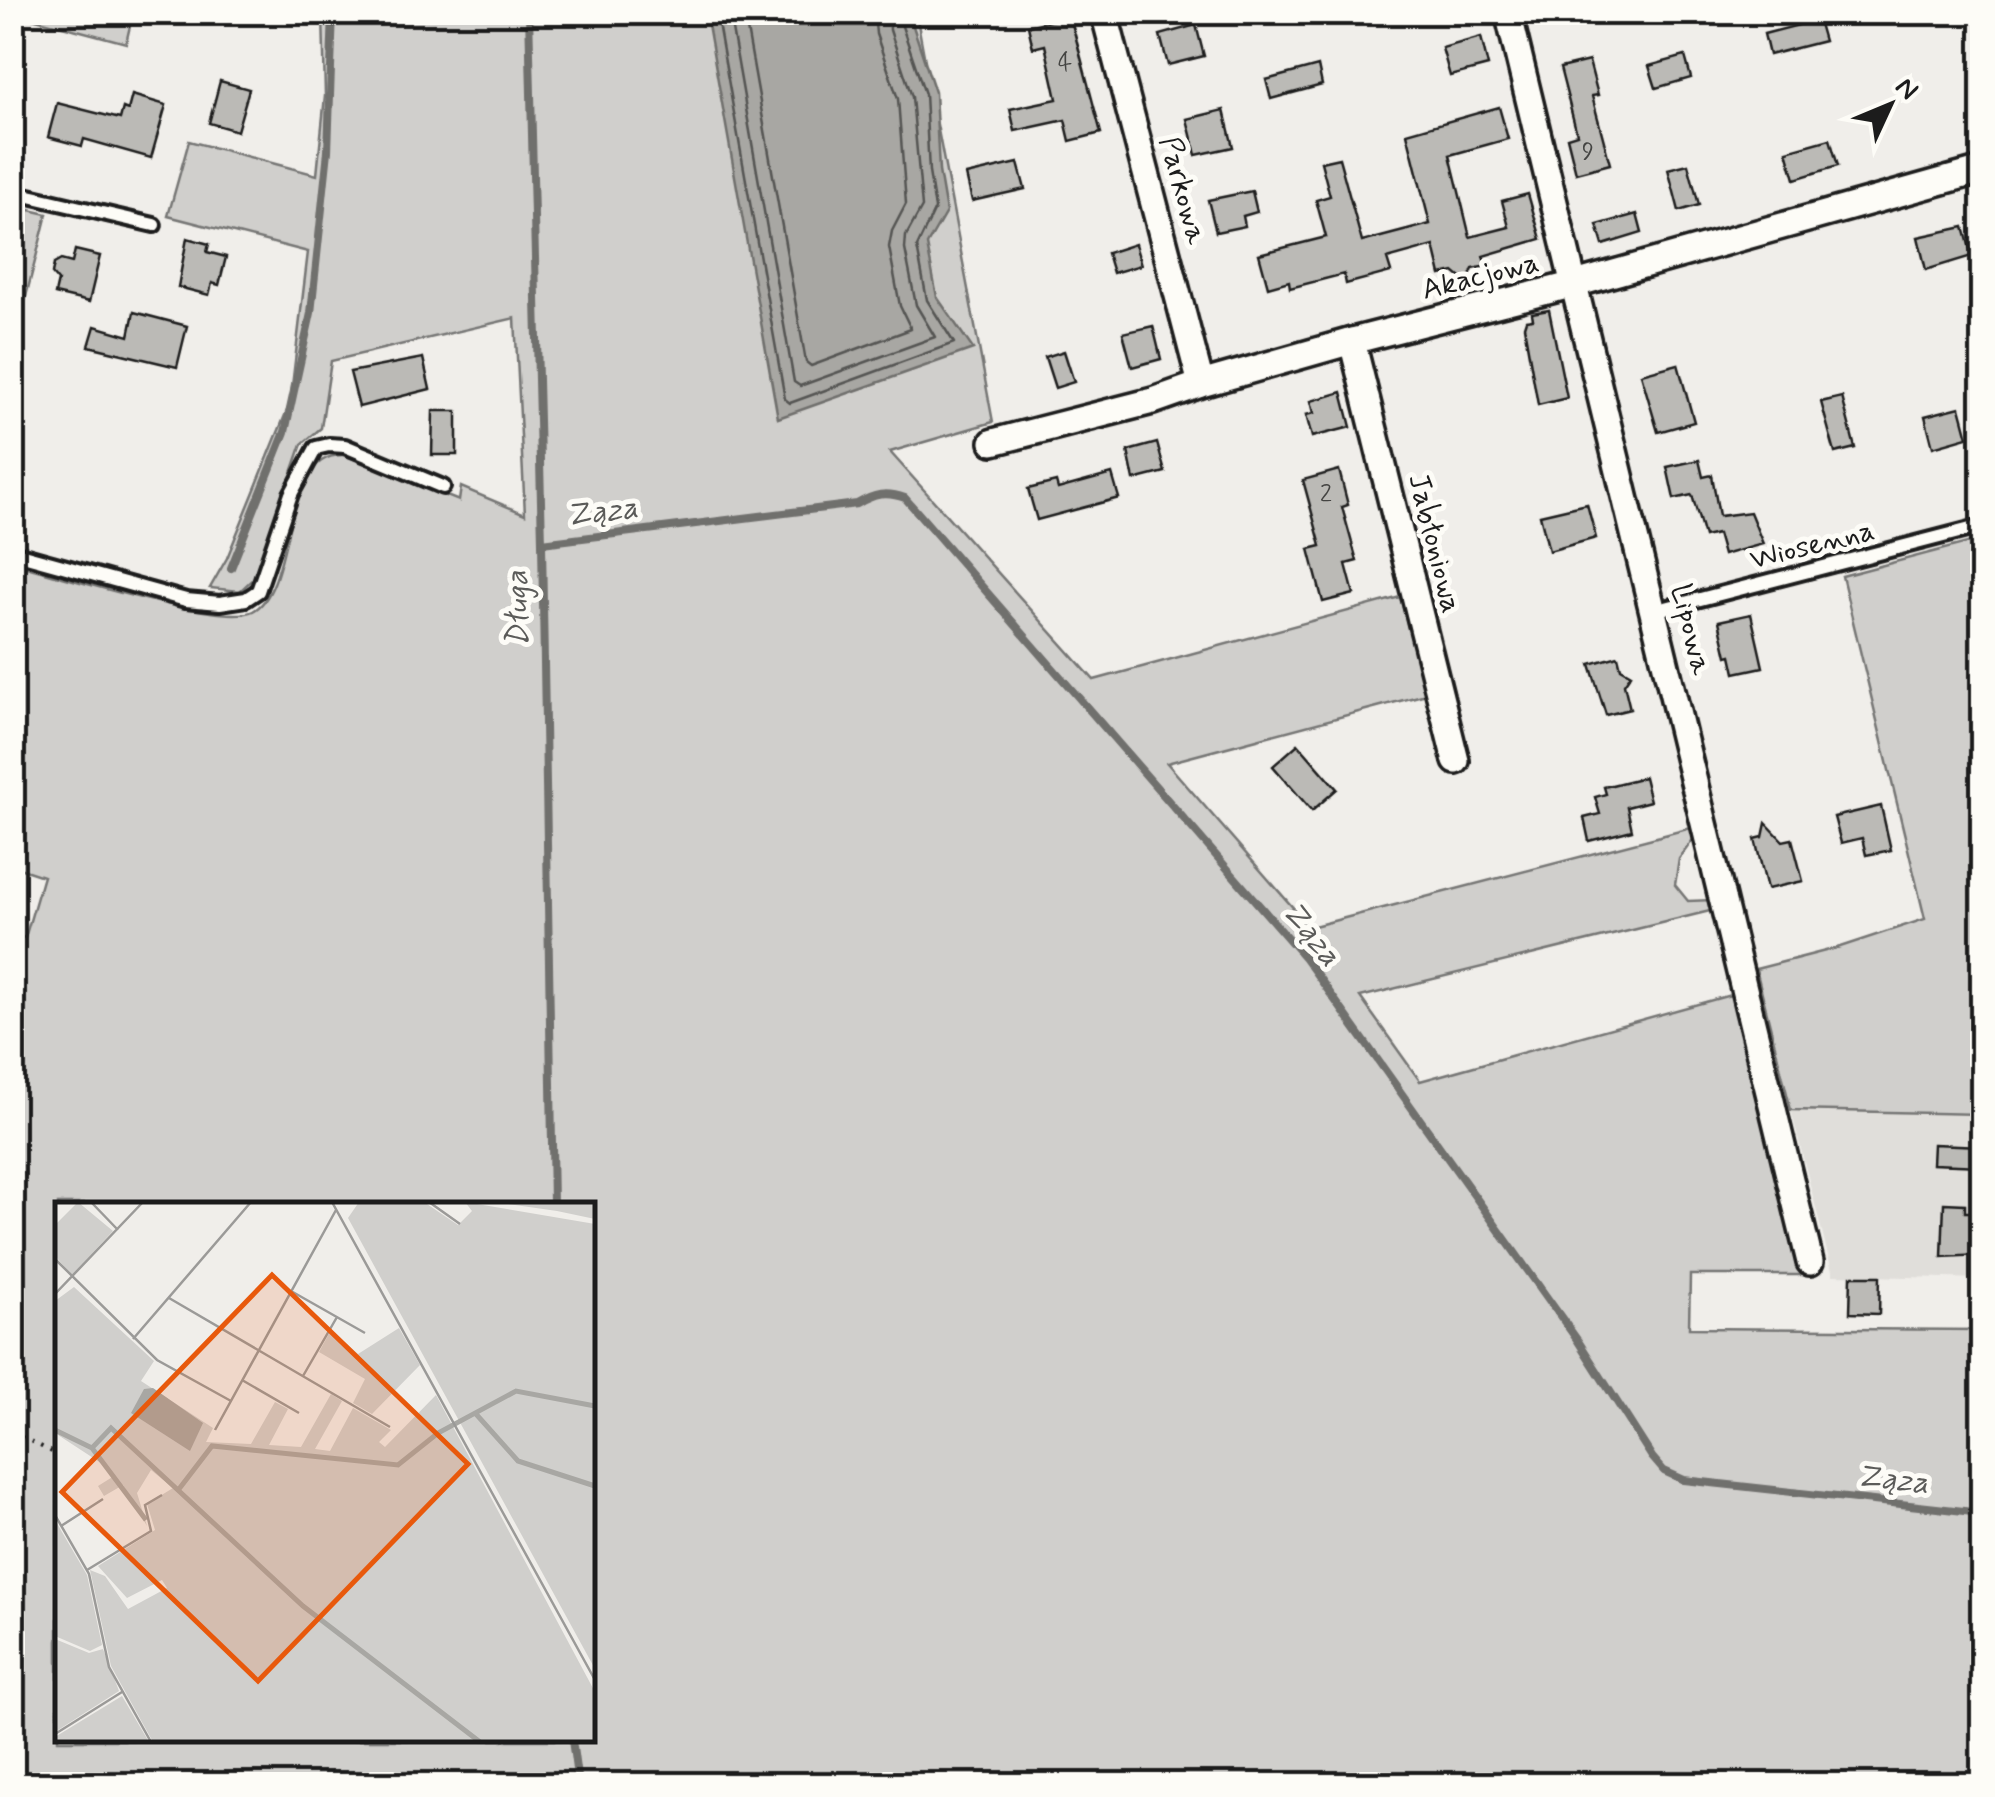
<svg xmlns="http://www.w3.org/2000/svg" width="1995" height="1797" font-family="Mynerve,sans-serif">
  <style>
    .built { fill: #e0deda }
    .green { fill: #d0cfcc; stroke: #767674; stroke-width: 2.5; fill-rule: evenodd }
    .water { fill: #a8a7a3; stroke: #706f6d; stroke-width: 2.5 }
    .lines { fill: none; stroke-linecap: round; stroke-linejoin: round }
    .shore { stroke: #545452; stroke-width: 2.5 }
    .stream { stroke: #706f6d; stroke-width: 8 }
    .building { fill: #bbbab6; stroke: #1c1c1c; stroke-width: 2.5 }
    .service-casing { stroke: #1c1c1c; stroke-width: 20 }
    .minor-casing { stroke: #1c1c1c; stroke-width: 32 }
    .path { stroke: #1c1c1c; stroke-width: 4; stroke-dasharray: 2.5 8; stroke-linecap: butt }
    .service { stroke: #fdfcf7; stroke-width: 12 }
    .minor { stroke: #fdfcf7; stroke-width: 25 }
    .labels { text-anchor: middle; stroke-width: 10; stroke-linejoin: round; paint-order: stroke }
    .number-label { font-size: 25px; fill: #444442 }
    .street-label { font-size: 30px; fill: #1c1c1c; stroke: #fdfcf7 }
    .water-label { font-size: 32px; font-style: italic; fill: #5b5b59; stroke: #fdfcf7 }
    .inset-river { fill: none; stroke: #a8a7a3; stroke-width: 5 }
    .inset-road { fill: none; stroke: #9b9a98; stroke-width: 2.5 }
    .view { fill: #e8590c; fill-opacity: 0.15; stroke: #e8590c; stroke-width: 5 }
    .inset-edge { fill: none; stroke: #1c1c1c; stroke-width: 5 }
  </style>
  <rect width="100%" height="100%" fill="#f0eeea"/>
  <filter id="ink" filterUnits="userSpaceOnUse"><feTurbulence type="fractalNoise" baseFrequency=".01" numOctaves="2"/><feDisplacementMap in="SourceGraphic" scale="20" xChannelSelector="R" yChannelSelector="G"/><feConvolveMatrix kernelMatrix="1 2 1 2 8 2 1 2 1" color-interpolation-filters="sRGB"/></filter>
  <g filter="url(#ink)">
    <!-- built -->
    <polygon class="built" points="1791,1110 1982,1114 1982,1279 1833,1275"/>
    <!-- green -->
    <g class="green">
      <polygon points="13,13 133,12 133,13 126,43"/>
      <path d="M323 13H916L993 422 890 452 1094 680 1400 597 1426 694 1167 763 1310 927 1695 827 1697 834 1679 859 1675 885 1688 901 1713 900 1714 910 1360 997 1420 1081 1734 994 1802 1275H1690L1689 1328 1982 1330V1784H13L12 934 25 938 43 876 13 866 12 563C55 574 221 627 253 611 297 588 278 452 344 455L459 501 461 487 525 514 515 318 331 361 321 428 302 444 256 576 240 591 210 588 227 558 290 403 308 252 168 216 189 141 317 175 325 96ZM58 1204H592V1740H58Z"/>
      <polygon points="12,206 47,214 15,340 12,339"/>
      <polygon points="1982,539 1982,1114 1791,1110 1756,969 1837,948 1925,919 1842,576"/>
    </g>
    <!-- water -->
    <polygon class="water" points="706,13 912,13 912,23 935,92 939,171 946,212 927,245 937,297 973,349 778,418"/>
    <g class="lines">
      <!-- shore -->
      <g class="shore">
        <polyline points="716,12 785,399 790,403 954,343 927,300 917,247 935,209 929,172 925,94 902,26 902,12"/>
        <polyline points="729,12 794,382 800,386 935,337 916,305 905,249 906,236 922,207 912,97 890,30 889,12"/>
        <polyline points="744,12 806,362 811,366 911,329 900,306 889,247 892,231 906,204 898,99 876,34 874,12"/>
      </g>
      <!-- stream -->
      <g class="stream">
        <polyline points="529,12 542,543 553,1204"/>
        <path d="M542 543 857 504C874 494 886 491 905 498L1305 958 1578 1341 1652 1457 1664 1471 1684 1480 1982 1513"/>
        <polyline points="231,568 285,432 311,313 328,151 333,12"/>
        <polyline points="572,1740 578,1784"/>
      </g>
    </g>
    <!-- building -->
    <g class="building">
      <polygon points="1070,16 1101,133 1070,141 1065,120 1015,131 1010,109 1057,99 1045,45 1033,48 1028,26"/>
      <polygon points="1818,20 1824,41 1769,55 1764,34"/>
      <polygon points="1196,25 1204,56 1168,65 1160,35"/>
      <polygon points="1481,37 1488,66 1450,76 1442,48"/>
      <polygon points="1685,56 1691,78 1656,88 1649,66"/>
      <polygon points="1589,61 1598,95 1592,96 1610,164 1576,173 1567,137 1577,134 1560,68"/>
      <polygon points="1318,66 1322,85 1271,99 1266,80"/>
      <polygon points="220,81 249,89 237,131 209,123"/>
      <polygon points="132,95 166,105 151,158 84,139 82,146 48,137 57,103 120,119 123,108 128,110"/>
      <polygon points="1499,107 1508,139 1450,155 1470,237 1509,227 1502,201 1528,194 1541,239 1483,256 1486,266 1473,269 1467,283 1454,272 1441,275 1434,246 1387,259 1391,272 1346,284 1344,274 1290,288 1289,281 1268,287 1259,254 1326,237 1316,200 1330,196 1321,162 1339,158 1362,242 1430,224 1407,133"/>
      <polygon points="1224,110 1233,147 1196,155 1187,119"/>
      <polygon points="1830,139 1838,166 1795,179 1787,151"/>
      <polygon points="1018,163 1025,189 972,201 966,175"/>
      <polygon points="1688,164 1699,205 1679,211 1668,169"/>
      <polygon points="1252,191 1257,212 1243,216 1245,226 1216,232 1208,200"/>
      <polygon points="1637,214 1642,233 1603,245 1597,225"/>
      <polygon points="1964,227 1972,256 1926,270 1918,237"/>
      <polygon points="187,238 209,244 207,252 226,257 219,285 212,283 209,295 178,287"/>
      <polygon points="1135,244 1141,265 1113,273 1107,253"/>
      <polygon points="75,250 100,256 89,302 55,294 58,281 52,274 54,264 61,260 72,263"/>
      <polygon points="1549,310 1567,398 1538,405 1524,326 1526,320 1533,319 1532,313"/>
      <polygon points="134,312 187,326 177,367 89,346 95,326 129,336"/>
      <polygon points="1153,326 1161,359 1132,367 1123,333"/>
      <polygon points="1064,351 1074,382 1055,388 1045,357"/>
      <polygon points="423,358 430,389 359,407 350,372"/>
      <polygon points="1678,364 1694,422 1658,432 1641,374"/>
      <polygon points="1342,392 1351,427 1312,437 1306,415 1314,413 1311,401"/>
      <polygon points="1842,397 1855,448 1835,453 1821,402"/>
      <polygon points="1960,407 1968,437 1933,447 1925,416"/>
      <polygon points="433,411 457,411 457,455 432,455"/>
      <polygon points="1157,443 1165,472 1134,480 1128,451"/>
      <polygon points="1699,460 1703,477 1712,475 1719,516 1750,512 1763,544 1723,555 1717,534 1704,537 1692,495 1674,499 1667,467"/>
      <polygon points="1339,470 1348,505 1342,507 1357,561 1346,564 1354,594 1323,602 1309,549 1321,546 1303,480"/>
      <polygon points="1112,474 1119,498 1037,520 1028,489 1056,482 1058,489"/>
      <polygon points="1587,504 1596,538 1549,551 1540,515"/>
      <polygon points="1751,614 1763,667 1735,673 1731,655 1727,656 1719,621"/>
      <polygon points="1618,656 1621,668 1631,674 1624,684 1630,709 1606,715 1590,664"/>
      <polygon points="1298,744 1337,789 1312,811 1273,766"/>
      <polygon points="1644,777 1650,801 1627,807 1632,830 1589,841 1584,818 1600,814 1595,797 1606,794 1604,787"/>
      <polygon points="1881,806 1891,850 1866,855 1862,838 1841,843 1834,817"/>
      <polygon points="1766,823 1783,841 1792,839 1803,881 1767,889 1755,839 1763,837"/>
      <polygon points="1933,1144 1982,1146 1982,1166 1932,1164"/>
      <polygon points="1944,1203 1965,1204 1965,1212 1982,1212 1982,1255 1942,1257"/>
      <polygon points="1851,1276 1880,1276 1879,1314 1850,1313"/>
    </g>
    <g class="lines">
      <defs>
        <g id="service">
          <polyline points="12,192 154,225"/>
          <polyline points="12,552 186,600 220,603 246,599 258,591 291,494 316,448 329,445 345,446 443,487"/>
          <polyline points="1654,611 1982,526"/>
        </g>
        <g id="minor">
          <polyline points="1104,12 1201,384"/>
          <polyline points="1508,12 1810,1262"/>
          <polyline points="1352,341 1456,761"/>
          <polyline points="993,442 1153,401 1201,384 1352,341 1575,284 1982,170"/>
        </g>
      </defs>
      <!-- service casing -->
      <use href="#service" class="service-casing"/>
      <!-- minor casing -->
      <use href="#minor" class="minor-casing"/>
      <!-- path -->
      <polyline class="path" points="12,1432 58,1455"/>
      <!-- service -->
      <use href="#service" class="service"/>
      <!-- minor -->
      <use href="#minor" class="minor"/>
    </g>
  </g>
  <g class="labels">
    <!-- number labels -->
    <g class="number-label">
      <text x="1065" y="70">4</text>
      <text x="1588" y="159">9</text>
      <text x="1326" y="501">2</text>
    </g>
    <!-- street labels -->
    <g class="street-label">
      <text transform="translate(1184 190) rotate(75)" y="10">Parkowa</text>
      <text transform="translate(1480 275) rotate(-14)" y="10">Akacjowa</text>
      <text transform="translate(1436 543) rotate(76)" y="10">Jabłoniowa</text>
      <text transform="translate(1812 544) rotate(-14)" y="10">Wiosenna</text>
      <text transform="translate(1692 629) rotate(76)" y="10">Lipowa</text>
    </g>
    <!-- water labels -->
    <g class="water-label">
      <text transform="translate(602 510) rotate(-7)" y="11">Ząza</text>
      <text transform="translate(516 609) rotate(-91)" y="11">Długa</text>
      <text transform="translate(1313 933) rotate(51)" y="11">Ząza</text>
      <text transform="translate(1893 1478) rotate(6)" y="11">Ząza</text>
    </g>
  </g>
  <!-- overview -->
  <g transform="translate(55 1202)">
    <rect width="540" height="540" fill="#f0eeea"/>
    <path d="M23 0 58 29 17 73 0 54V23ZM304 0H369L403 23 417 9 410 0 540 22V467L293 16ZM439 0H540V17L502 9ZM19 85 99 159 86 179 158 226 151 240 196 242 220 200 233 207 214 243 246 245 276 192 287 199 260 247 275 249 298 206 336 228 324 240 330 245 381 193 540 490V540H98L56 464 35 368 50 374 73 407 112 386 107 378 72 396 43 364 100 328 92 302 118 286 96 268 82 291 92 324 68 283 49 294 43 284 59 274 52 265 0 231V99ZM344 126 365 163 317 212 298 201 310 177 264 150 276 128 303 152ZM0 318 32 373 47 443 35 449 0 434ZM0 437 34 451 48 447 64 489 0 530ZM67 494 94 540H0V535Z" fill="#d0cfcc"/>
    <path d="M98 186 148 221 135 249 76 211 89 187Z" fill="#a8a7a3"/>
    <path class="inset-river" d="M421 212 463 259 540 284M0 228 37 246 56 226 248 404 425 540M37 246 91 318M124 287 157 244 343 263 383 231 461 189 540 204"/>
    <path class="inset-road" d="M36 0 63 28M277 0 540 478M374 0 405 22M0 57 102 158 176 199M236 89 310 131M0 92 88 0M114 96 335 225M78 137 196 0M248 174 282 115M187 178 244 211M160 228 281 8M0 313 34 372 54 465 96 540M6 324 48 297M32 368 96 329 90 303 107 293M0 532 67 490"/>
    <path class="view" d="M217 73 413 262 203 479 7 290Z"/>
    <rect width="540" height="540" class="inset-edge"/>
  </g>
  <!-- margin -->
  <rect width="1995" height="1797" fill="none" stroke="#fdfcf7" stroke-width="50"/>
  <rect x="25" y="25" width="1945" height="1747" fill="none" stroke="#1c1c1c" stroke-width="4" filter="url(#ink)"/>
  <!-- north arrow -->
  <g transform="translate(1890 105) rotate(46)" stroke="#fdfcf7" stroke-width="8" paint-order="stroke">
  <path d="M0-8L18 38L0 25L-18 38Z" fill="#1c1c1c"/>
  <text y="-15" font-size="28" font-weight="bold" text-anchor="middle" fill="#1c1c1c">N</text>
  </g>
</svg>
